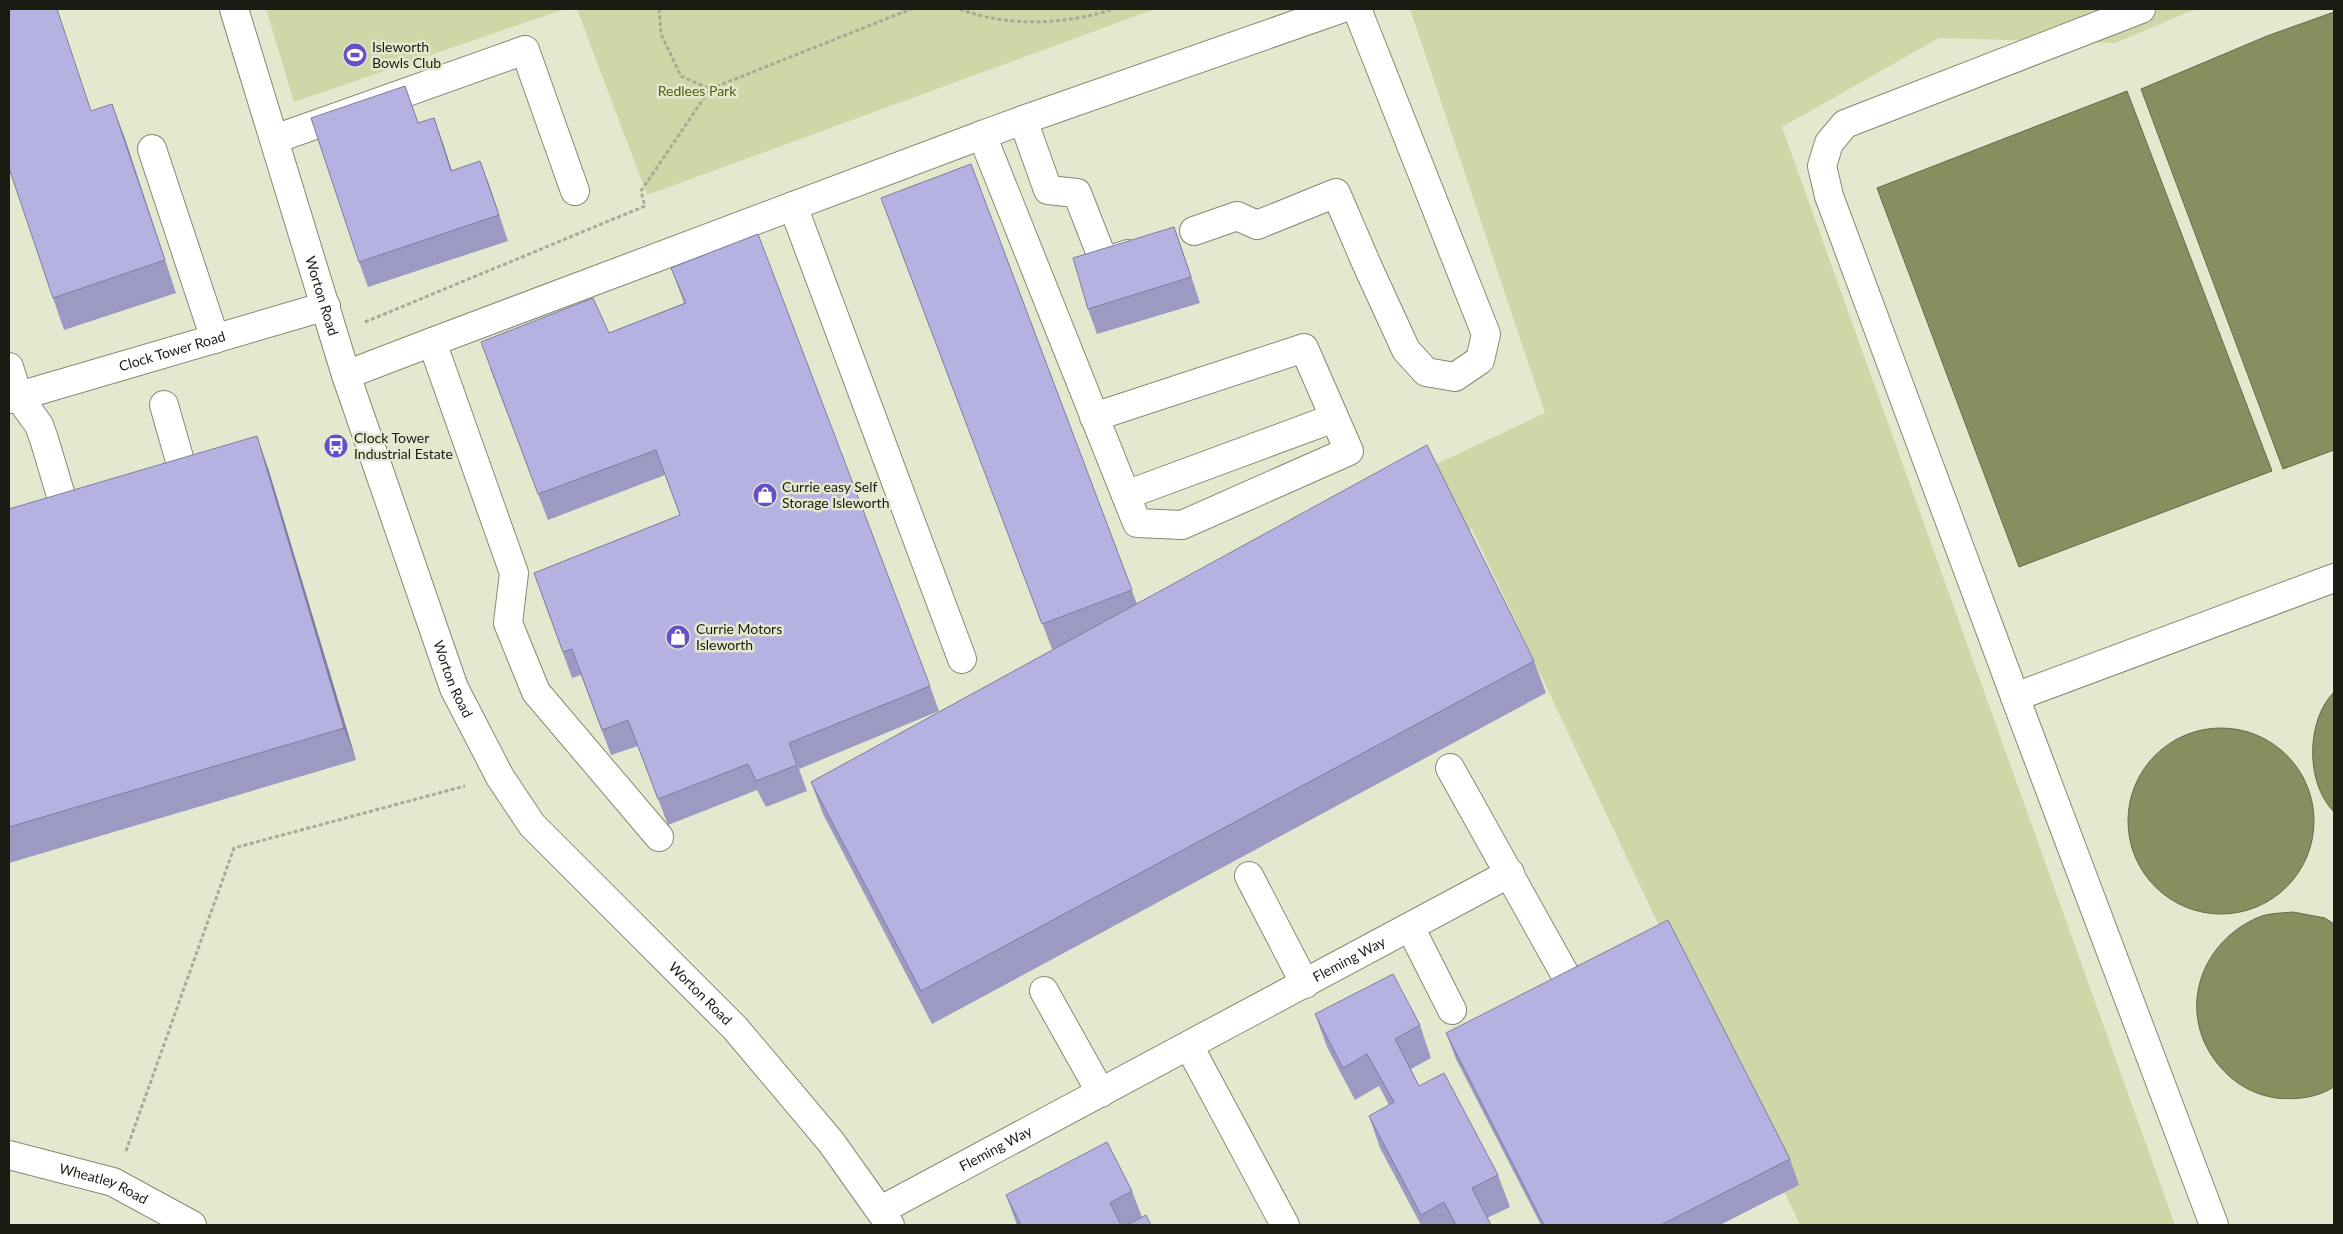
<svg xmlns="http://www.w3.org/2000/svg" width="2343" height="1234" font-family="Lato,sans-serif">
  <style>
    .green { fill: #cdd7a8 }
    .water { fill: #858f60; stroke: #656c49 }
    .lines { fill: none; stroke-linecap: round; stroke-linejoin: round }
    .minor-casing { stroke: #858a73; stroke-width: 30 }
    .path { stroke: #a6ab96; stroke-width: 3; stroke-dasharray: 4 2.5; stroke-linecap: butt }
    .minor { stroke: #fff; stroke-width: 28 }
    .wall { fill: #9c99c2 }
    .shaded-wall { fill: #7f7d9e }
    .building { fill: #b5b2e2; stroke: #7f7d9e }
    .labels { text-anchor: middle; stroke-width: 5; stroke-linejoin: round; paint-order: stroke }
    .poi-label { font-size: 14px; fill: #1a1c13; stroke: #e3e9cf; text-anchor: start }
    .park-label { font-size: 14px; fill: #535f12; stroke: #e3e9cf }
    .street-label { font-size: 14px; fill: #1a1c13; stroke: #e3e9cf }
  </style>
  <rect width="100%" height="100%" fill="#e3e9cf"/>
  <!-- green -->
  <g class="green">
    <polygon points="266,9 565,9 294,102"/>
    <polygon points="577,9 1155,9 647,195"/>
    <polygon points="1410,9 2196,9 2115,43 1939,38 1782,127 2175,1225 1800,1225 1472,529 1378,566 1342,508 1545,413"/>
  </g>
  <!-- water -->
  <g class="water">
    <polygon points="2334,12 2334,450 2283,469 2141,89 2267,36"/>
    <polygon points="2127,91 2272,471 2019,567 1877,188"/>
    <path d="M2334 692V812C2305 783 2306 720 2334 692Z"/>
    <circle cx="2221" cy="821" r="93"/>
    <path d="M2293 912 2325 918 2334 924V1087C2316 1098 2297 1100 2276 1098 2256 1095 2239 1086 2226 1073 2174 1022 2195 944 2259 917 2269 913 2283 913 2293 912Z"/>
  </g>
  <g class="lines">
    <defs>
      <g id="minor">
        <path id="s1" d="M234 9 346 375 454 688 500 777 532 825 735 1028 831 1142 890 1225"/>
        <polyline points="1023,120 1340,9"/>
        <polyline points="982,135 1023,120 1048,190 1077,193 1104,262 1128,254"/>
        <polyline points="275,139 525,50 575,191"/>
        <polyline points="152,149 215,339"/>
        <polyline points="793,206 962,659"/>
        <polyline points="1194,231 1237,216 1257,225 1336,193 1367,265 1406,350 1426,372 1455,377 1480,360 1486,334 1357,9"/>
        <polyline points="432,342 982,135 1137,523 1182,525 1349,451 1304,348 1094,417"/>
        <polyline points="9,367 18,396 39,425 44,439 65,509 9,525"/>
        <polyline points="346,375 432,342 514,573 508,623 536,692 659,837"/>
        <path id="s2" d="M9 399 326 306"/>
        <polyline points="164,405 184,475"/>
        <polyline points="1126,495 1334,418"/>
        <polyline points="2015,697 1829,196 1822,166 1829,143 1845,124 2141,9"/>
        <polyline points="1450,768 1566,976"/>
        <polyline points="1249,876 1305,984"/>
        <polyline points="1410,927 1452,1010"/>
        <polyline points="1044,991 1101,1093"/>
        <polyline points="1189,1046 1285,1225"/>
        <path id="s3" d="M9 1155 113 1182 192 1225"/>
        <path id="s4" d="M881 1210 1510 873"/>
        <polyline points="2214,1225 2015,697 2334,578"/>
      </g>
    </defs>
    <!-- minor casing -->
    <use href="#minor" class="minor-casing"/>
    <!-- path -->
    <g class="path">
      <polyline points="659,9 661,34 681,76 710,89"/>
      <path d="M960 9C1005 27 1067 25 1113 9"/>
      <polyline points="365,322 645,206 641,191 710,89 911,9"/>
      <polyline points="126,1151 234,848 465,786"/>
    </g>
    <!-- minor -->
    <use href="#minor" class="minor"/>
  </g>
  <!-- wall -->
  <g class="wall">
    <polygon points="405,86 418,123 434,118 452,171 480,161 508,241 368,287 359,262"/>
    <polygon points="92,111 124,136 176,293 64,330 53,298"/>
    <polygon points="971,164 1137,604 1534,661 1546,693 932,1024 823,814 811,782 1056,648 1052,649 881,198"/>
    <polygon points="1174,227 1200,303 1097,334 1088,309"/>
    <polygon points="671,268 930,686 939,711 799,769 807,791 766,807 757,790 668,825 638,746 611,755 581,675 572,678 534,573 680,515 665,475 548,520 490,368 609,333 684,303"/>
    <polygon points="268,468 356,760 9,863 9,509"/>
    <polygon points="1315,1014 1420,1025 1431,1058 1411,1069 1419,1086 1498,1175 1510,1207 1487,1218 1491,1225 1421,1225 1380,1148 1369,1116 1389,1105 1379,1086 1355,1100 1327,1047"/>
    <polygon points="1446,1033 1790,1159 1799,1185 1720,1225 1541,1225 1456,1059"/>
    <polygon points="1132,1191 1142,1217 1151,1225 1017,1225 1006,1195"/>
  </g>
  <!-- shaded-wall -->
  <g class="shaded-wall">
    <polygon points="112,104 124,136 176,293 165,260"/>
    <polygon points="434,118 443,143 460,197 451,171"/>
    <polygon points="480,161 490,187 508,241 499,215"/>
    <polygon points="1174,227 1183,252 1200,303 1191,277"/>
    <polygon points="257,436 268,468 356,760 344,728"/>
  </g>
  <!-- building -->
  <g class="building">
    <polygon points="9,9 57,9 91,111 112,104 165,260 53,298 9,168"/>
    <polygon points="405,86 418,123 434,118 451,171 480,161 499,215 359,262 311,118"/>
    <polygon points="971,164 1132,590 1042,624 881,198"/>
    <polygon points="1174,227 1191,277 1088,309 1073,258"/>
    <polygon points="758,234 930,686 789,743 797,765 756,781 748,764 658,799 628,720 602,730 572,649 563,652 534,573 680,515 656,450 538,494 481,342 593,298 609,333 686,303 671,268"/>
    <polygon points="257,436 344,728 9,827 9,509"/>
    <polygon points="1427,445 1534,661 921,991 811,782"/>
    <polygon points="1668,920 1790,1159 1661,1225 1544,1225 1446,1033"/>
    <polygon points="1393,974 1420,1025 1395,1039 1419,1086 1444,1073 1498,1175 1472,1188 1491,1225 1456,1225 1444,1202 1421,1215 1369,1116 1394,1102 1367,1054 1343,1068 1315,1014"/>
    <polygon points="1107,1142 1132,1191 1110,1203 1121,1225 1021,1225 1006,1195"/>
    <polygon points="1146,1215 1151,1225 1127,1225"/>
  </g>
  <!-- icons -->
  <defs>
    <symbol id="stadium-disc" viewBox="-11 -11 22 22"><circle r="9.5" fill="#674fc8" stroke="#e3e9cf"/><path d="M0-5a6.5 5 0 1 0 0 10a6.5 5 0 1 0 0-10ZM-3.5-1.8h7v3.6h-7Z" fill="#fff"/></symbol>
    <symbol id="bus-disc" viewBox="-11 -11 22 22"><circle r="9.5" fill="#674fc8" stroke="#e3e9cf"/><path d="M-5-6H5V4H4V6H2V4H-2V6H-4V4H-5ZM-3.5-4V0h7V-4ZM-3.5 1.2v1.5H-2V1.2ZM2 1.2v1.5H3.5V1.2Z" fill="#fff"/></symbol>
    <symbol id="shop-disc" viewBox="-11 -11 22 22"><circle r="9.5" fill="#674fc8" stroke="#e3e9cf"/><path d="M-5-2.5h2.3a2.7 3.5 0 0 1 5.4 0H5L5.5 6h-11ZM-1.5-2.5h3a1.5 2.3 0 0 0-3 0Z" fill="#fff"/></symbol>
  </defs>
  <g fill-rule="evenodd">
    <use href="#stadium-disc" x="341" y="41" width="28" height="28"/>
    <use href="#bus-disc" x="322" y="432" width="28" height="28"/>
    <use href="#shop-disc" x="751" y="481" width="28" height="28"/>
    <use href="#shop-disc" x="664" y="623" width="28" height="28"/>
  </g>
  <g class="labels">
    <!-- poi labels -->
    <g class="poi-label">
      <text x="372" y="52">Isleworth<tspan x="372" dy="16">Bowls Club</tspan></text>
      <text x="354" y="443">Clock Tower<tspan x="354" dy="16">Industrial Estate</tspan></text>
      <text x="782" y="492">Currie easy Self<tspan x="782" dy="16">Storage Isleworth</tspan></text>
      <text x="696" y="634">Currie Motors<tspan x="696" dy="16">Isleworth</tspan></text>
    </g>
    <!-- park labels -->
    <g class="park-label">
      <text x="697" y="96">Redlees Park</text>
    </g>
    <!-- street labels -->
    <g class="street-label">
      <text dy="5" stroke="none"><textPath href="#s1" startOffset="300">Worton Road</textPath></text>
      <text dy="5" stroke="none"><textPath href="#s2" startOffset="170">Clock Tower Road</textPath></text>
      <text dy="5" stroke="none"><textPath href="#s1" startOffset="705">Worton Road</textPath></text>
      <text dy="5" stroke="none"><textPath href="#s4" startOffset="531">Fleming Way</textPath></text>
      <text dy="5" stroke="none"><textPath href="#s1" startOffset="1110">Worton Road</textPath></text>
      <text dy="5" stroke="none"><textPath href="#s4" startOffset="130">Fleming Way</textPath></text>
      <text dy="5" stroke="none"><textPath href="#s3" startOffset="99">Wheatley Road</textPath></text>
    </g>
  </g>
  <!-- border -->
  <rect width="2343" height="1234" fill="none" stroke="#1a1c13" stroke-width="20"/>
</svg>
